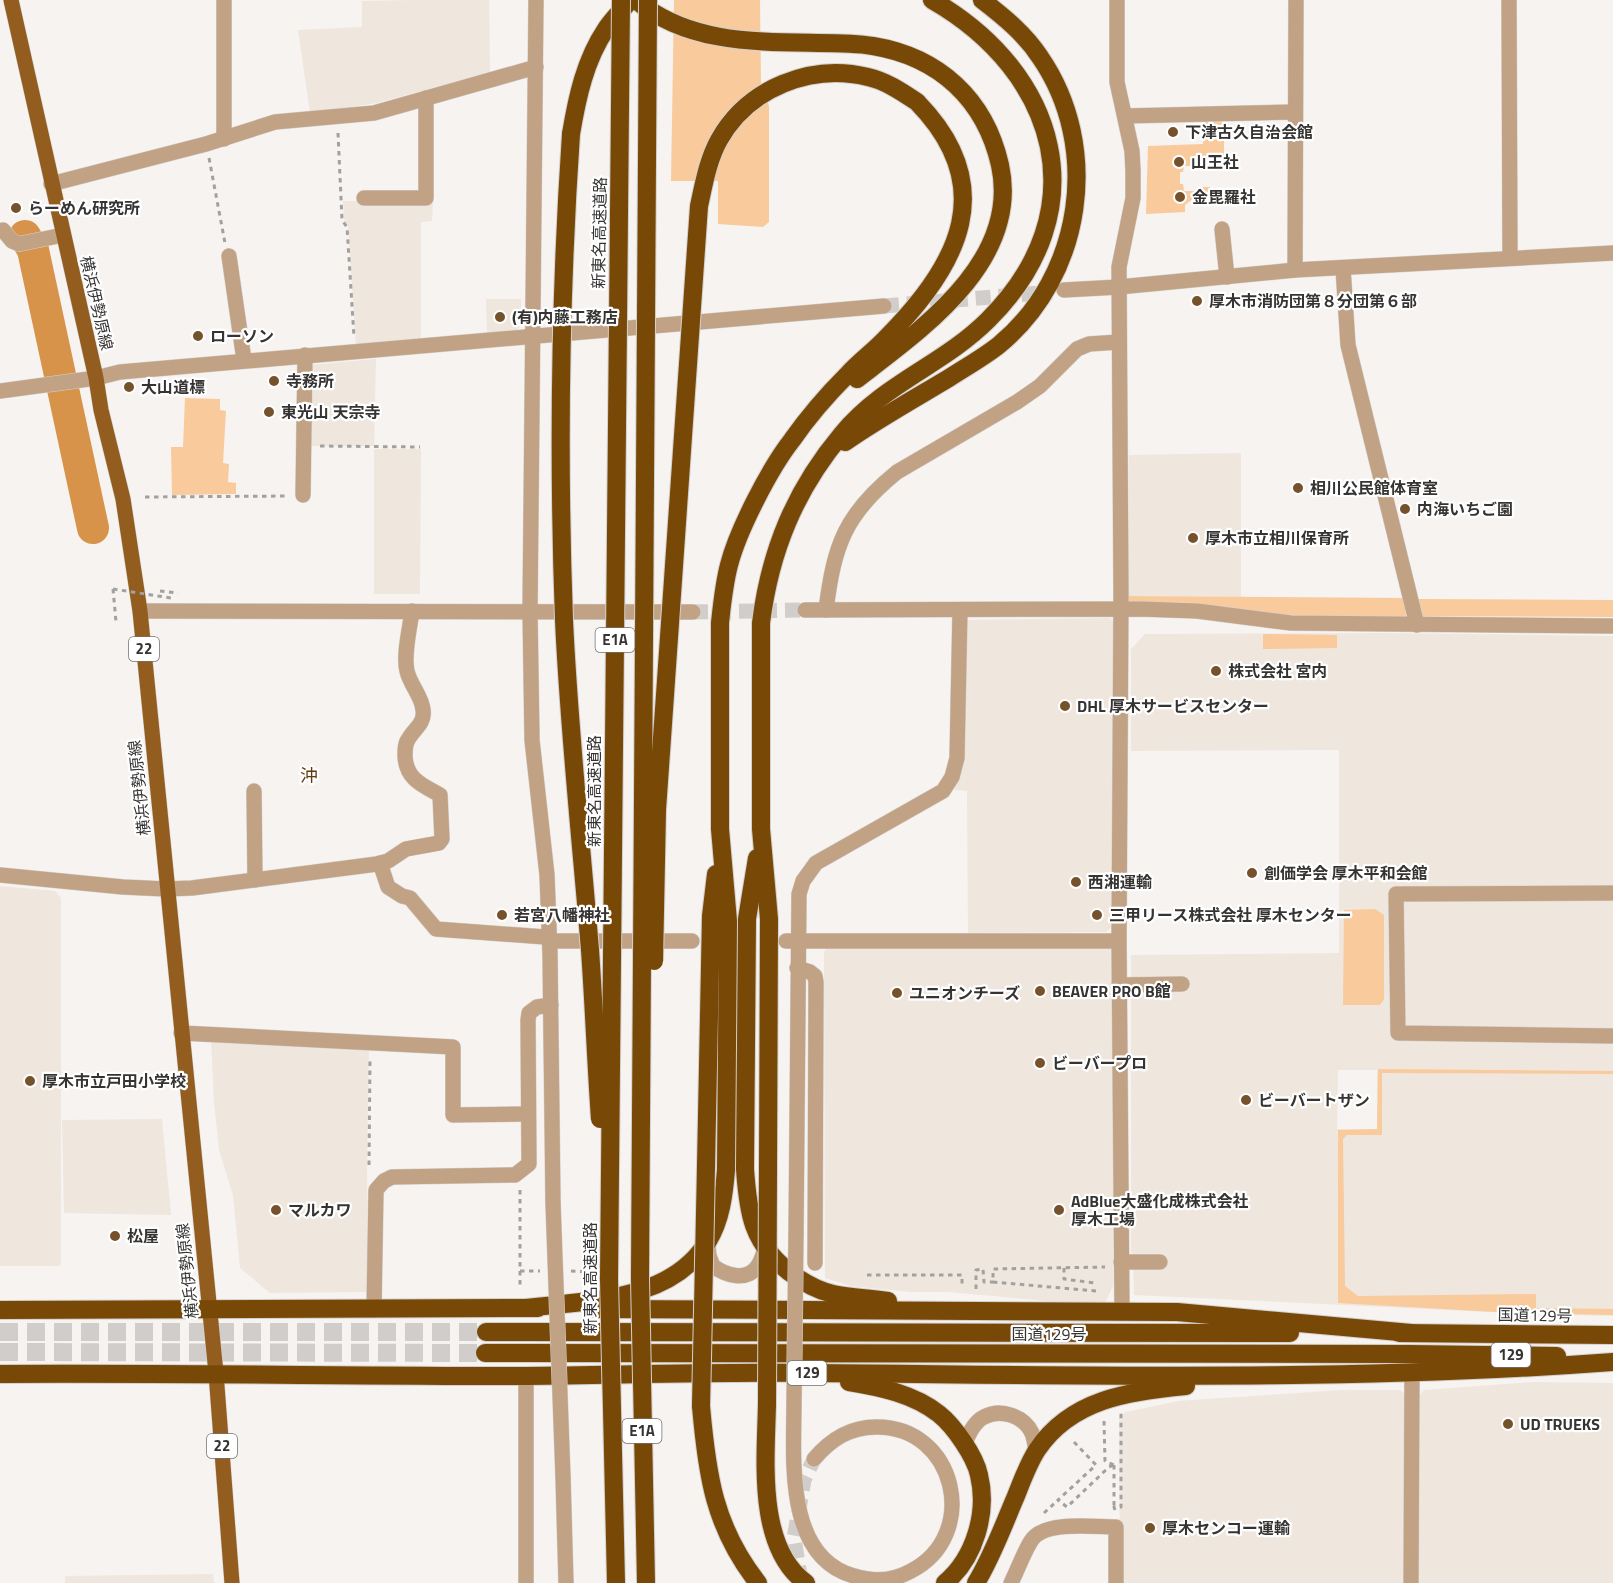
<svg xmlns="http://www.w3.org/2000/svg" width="1613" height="1583" font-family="'Titillium Web','Noto Sans JP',sans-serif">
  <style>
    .built { fill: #efe6de; fill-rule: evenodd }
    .green { fill: #f9ca9b }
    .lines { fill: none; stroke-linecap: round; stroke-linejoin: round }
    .river { stroke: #d7934a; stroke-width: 32 }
    .minor-tunnel { stroke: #d0cdcb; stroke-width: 15; stroke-dasharray: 15 8; stroke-linecap: butt }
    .highway-tunnel { stroke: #d0cdcb; stroke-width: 18; stroke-dasharray: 18 9; stroke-linecap: butt }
    .minor-casing { stroke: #d3d1cf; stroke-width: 16 }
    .major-casing { stroke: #d3d1cf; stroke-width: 16 }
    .highway-casing { stroke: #d3d1cf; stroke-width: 20 }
    .path { stroke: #a3a19f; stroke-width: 3; stroke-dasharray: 4.5 4.5; stroke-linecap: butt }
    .minor { stroke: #c1a285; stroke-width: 15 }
    .major { stroke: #925d1e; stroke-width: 15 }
    .highway { stroke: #784806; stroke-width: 18 }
    .minor-bridge-casing { stroke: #d3d1cf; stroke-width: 16; stroke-linecap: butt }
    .highway-bridge-casing { stroke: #d3d1cf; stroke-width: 20; stroke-linecap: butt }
    .path-bridge { stroke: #a3a19f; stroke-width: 3; stroke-dasharray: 4.5 4.5; stroke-linecap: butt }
    .minor-bridge { stroke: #c1a285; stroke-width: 15 }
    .highway-bridge { stroke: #784806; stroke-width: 18 }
    .poi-dot { fill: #76522c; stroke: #fff; stroke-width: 2 }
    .labels { text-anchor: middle; stroke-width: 4.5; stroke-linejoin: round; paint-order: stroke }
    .shield { fill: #fff; stroke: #727170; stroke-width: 1.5 }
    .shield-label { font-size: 15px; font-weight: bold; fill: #363433 }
    .poi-label { font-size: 16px; font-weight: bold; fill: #363433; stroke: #fff; text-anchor: start }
    .street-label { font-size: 16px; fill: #363433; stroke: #fff }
    .neighbourhood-label { font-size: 18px; fill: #603909; stroke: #fff }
  </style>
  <rect width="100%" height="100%" fill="#f6f3f1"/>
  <!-- built -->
  <g class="built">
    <polygon points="413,0 489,0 490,72 377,103 310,113 298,30 362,27 362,1"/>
    <polygon points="343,201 433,201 432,221 421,222 421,339 356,345 348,226 344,219"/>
    <polygon points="486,299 521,299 521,324 517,331 487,334"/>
    <polygon points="376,359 374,446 307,446 310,365"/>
    <polygon points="374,449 421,449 420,594 374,594"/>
    <polygon points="1241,453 1241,597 1128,596 1129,455"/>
    <polygon points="1110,618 1114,622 1113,926 1106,932 968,933 967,791 954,790 963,767 967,620"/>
    <path d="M1383 633 1613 636V1316L1510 1313 1134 1295 1133 1254 1131 1252V955L1339 953V750L1131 751V649L1145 634ZM1338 1070H1377V1129H1337Z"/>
    <polygon points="0,886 55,891 61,898 61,1265 58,1266 0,1266"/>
    <polygon points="829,945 1107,945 1113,951 1113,1286 1104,1305 1091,1305 949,1292 911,1292 851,1286 825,1278 824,952"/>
    <polygon points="211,1039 369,1047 367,1166 368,1292 270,1293 240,1268 233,1195 219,1150 214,1102"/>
    <polygon points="162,1119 171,1215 64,1213 62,1120"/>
    <polygon points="1532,1382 1613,1383 1613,1583 1417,1583 1418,1397 1424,1390"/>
    <polygon points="1342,1390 1400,1390 1406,1395 1406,1583 1120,1583 1119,1417 1126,1412 1178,1401"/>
    <polygon points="213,1574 214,1583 65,1583 65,1576"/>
  </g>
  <!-- green -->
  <g class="green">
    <polygon points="674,0 760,0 761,84 769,106 769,222 763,227 718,224 718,181 671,181"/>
    <polygon points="1203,122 1224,122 1224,169 1203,170 1203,166 1184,166 1183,172 1180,172 1180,184 1183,184 1184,191 1202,191 1203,187 1210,187 1210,197 1195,197 1185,205 1185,212 1146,214 1148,146 1203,144"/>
    <polygon points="185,398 220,399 220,410 226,411 223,463 229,464 228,482 236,483 236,494 172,495 171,447 183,447"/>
    <polygon points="1124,596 1405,598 1406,617 1277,616 1196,603 1127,602"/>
    <polygon points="1416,599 1613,600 1613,617 1419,616"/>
    <polygon points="1263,634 1337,635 1337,648 1263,649"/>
    <polygon points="1375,909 1384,915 1384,999 1380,1005 1343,1005 1344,910"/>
    <polygon points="1378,1069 1613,1071 1613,1074 1382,1073 1382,1135 1347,1135 1343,1139 1345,1286 1358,1296 1536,1294 1536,1308 1613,1309 1613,1315 1513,1313 1338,1303 1338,1130 1377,1129"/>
  </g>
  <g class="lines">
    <!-- river -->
    <polyline class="river" points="25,236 33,250 93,528"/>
    <!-- minor-tunnel -->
    <g class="minor-tunnel">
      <polyline points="884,306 1052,292"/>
      <polyline points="693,612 805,610"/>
      <polyline points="801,1581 794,1539 804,1480 814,1459"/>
    </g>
    <!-- highway-tunnel -->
    <g class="highway-tunnel">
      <polyline points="0,1332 486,1332"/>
      <polyline points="0,1352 485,1353"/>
    </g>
    <defs>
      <g id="minor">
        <polyline points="536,0 530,611 532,740 547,875 550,954 553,1203"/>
        <polyline points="1117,0 1117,82 1132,151 1133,171 1133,198 1119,267 1121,595 1119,941 1122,1312"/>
        <polyline points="1509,0 1510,258"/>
        <polyline points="1125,116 1295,112"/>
        <polyline points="224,139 224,0"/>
        <polyline points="51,184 206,144 275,122 374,113 536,67"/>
        <polyline points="364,198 426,198 426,98"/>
        <polyline points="1222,229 1227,277"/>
        <polyline points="3,230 12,241 19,244 63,235"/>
        <polyline points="229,256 244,360"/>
        <polyline points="1343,268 1348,345 1417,625"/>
        <polyline points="1295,270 1296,0"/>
        <polyline points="1064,290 1119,287 1295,270 1613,253"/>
        <polyline points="0,391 96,378 120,372 884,306"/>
        <polyline points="303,495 305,355"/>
        <polyline points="805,610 1141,609 1197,611 1291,623 1613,626"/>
        <path d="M826 610C834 545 845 514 897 472L1017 402 1040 386 1077 349 1089 344 1119 342"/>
        <polyline points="140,611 693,612"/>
        <polyline points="254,791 255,880"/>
        <polyline points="380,863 388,887 402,896 410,898 436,929 545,937 550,941 692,941"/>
        <path d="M0 875 123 887 166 889 192 888 377 864 388 861 406 849 439 843 442 839 440 795C422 785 406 779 405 756 405 749 405 743 409 738 415 728 425 723 423 710 422 696 410 685 407 671 403 655 410 628 412 611"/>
        <polyline points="1613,893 1396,894 1398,1033 1613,1036"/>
        <polyline points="786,941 1119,941"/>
        <polyline points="797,968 810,972 815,976 816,982 815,1263"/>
        <polyline points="1119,985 1182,984"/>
        <polyline points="181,1033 453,1047 453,1115 528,1114"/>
        <polyline points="796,1234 799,894 803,881 816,863 943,791 952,777 957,758 960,610"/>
        <path d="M708 1246 709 1256 713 1266C725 1275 746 1282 757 1267 761 1262 763 1254 765 1249"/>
        <polyline points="1121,1262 1160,1262"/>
        <polyline points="374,1310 376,1190 384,1181 392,1177 515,1175 529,1164 528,1020 529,1013 537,1007 551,1005"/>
        <polyline points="526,1376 526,1583"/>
        <path d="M794 1402C794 1457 784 1557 854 1576 873 1582 893 1581 911 1571 981 1535 956 1426 876 1427 850 1427 831 1439 814 1459"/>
        <path d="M965 1443C969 1434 974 1422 984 1417 1001 1408 1024 1416 1032 1433 1034 1438 1035 1446 1036 1451"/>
        <polyline points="563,1477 566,1583"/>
        <path d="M1011 1583C1018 1569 1023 1554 1031 1541 1044 1520 1094 1527 1116 1527V1583"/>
        <polyline points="1411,1583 1412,1373"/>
      </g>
      <polyline id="major" points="11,0 96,378 101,410 123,499 140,611 216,1373 232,1583"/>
      <g id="highway">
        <path d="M636 0C687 43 755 42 818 43 836 43 855 43 873 46 939 57 985 99 1000 165 1021 261 922 329 857 379"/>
        <path d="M571 134C577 98 585 60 606 29 612 20 620 12 627 4"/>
        <path d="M845 442C878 419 914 399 949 378 966 367 984 357 999 345 1083 276 1102 147 1040 57 1025 34 1004 17 982 0"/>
        <path d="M757 858 747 919 745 1169C748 1213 752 1242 788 1271 801 1281 816 1290 833 1294 850 1298 870 1298 888 1301"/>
        <polyline points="706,1166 711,916 716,874"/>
        <path d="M768 1169 769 919 761 829V623C770 551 795 490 842 434 884 383 943 365 988 320 1098 211 1059 73 932 0"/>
        <path d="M526 1308C589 1300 671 1302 708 1241 721 1220 724 1194 726 1170L728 921 720 829V623C722 604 724 584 729 565 738 530 770 468 792 440 808 417 828 394 848 374 860 361 875 350 887 337 960 264 999 186 917 102"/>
        <polyline points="596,1309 1177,1312 1411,1333"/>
        <polyline points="0,1310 538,1308"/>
        <polyline points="486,1332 1290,1333"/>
        <polyline points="1399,1333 1613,1335"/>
        <polyline points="485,1353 1410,1354 1557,1356"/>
        <path d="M0 1374C176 1373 351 1376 527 1376 622 1375 716 1372 811 1373 1078 1375 1346 1382 1613 1362"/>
        <path d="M849 1382C880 1387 914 1394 939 1414 954 1426 975 1456 979 1475 988 1512 975 1558 945 1583"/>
        <path d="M767 1404C766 1458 756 1547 806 1583"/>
        <path d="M701 1406C707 1475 714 1527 758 1583"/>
        <path d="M976 1583C993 1555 1003 1526 1016 1496 1022 1481 1028 1464 1037 1450 1071 1399 1130 1391 1186 1386"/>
      </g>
    </defs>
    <!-- minor casing -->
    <use href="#minor" class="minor-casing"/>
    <!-- major casing -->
    <use href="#major" class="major-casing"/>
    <!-- highway casing -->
    <use href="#highway" class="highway-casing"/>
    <!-- path -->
    <g class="path">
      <polyline points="338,133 342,220 347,227 354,337"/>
      <polyline points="209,158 225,243"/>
      <polyline points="320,446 420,447"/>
      <polyline points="145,497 289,496"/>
      <polyline points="113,589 116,622"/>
      <polyline points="160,591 178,593"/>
      <polyline points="369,1165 370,1059"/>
      <polyline points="520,1190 520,1287"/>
      <polyline points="1064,1268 1064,1279 1095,1283"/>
      <polyline points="520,1271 540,1271"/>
      <polyline points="571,1271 591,1272"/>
      <polyline points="867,1275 962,1275 962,1288"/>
      <polyline points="976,1289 976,1270 983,1269 984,1282 993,1282"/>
      <polyline points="1096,1291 993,1282 993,1269 1105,1267"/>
      <polyline points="1104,1421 1105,1461 1114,1465"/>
      <polyline points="1074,1442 1096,1465 1058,1500 1067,1507 1109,1467 1114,1465"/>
      <polyline points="1114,1465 1114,1507"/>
      <polyline points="1115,1510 1114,1507 1121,1507 1121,1412"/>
      <polyline points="1044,1513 1058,1500"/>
    </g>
    <!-- minor -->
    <use href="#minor" class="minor"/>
    <!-- major -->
    <use href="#major" class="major"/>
    <!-- highway -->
    <use href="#highway" class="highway"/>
    <defs>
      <g id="minor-bridge">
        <polyline points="553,1203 563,1477"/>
        <polyline points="794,1402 796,1234"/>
      </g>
      <g id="highway-bridge">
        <path d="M571 134C560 296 558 458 564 620 569 730 581 840 590 950 594 1006 596 1063 600 1119"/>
        <path d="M654 961 657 810 699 206C704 183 708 160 719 140 748 88 811 63 868 77 886 81 902 92 917 102"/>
        <polyline points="767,1404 768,1169"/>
        <polyline points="701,1406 706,1166"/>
        <polyline points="616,1583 609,1279 621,0"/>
        <polyline points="646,1583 640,1278 648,0"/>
      </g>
    </defs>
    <!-- minor-bridge casing -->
    <use href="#minor-bridge" class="minor-bridge-casing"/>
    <!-- highway-bridge casing -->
    <use href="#highway-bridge" class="highway-bridge-casing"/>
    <!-- path-bridge -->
    <polyline class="path-bridge" points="113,589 171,598"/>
    <!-- minor-bridge -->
    <use href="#minor-bridge" class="minor-bridge"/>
    <!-- highway-bridge -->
    <use href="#highway-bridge" class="highway-bridge"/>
  </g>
  <!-- markers -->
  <g class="poi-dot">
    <circle cx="1173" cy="132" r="6"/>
    <circle cx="1179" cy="162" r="6"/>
    <circle cx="1180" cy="197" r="6"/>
    <circle cx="16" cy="208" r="6"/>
    <circle cx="1197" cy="301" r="6"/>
    <circle cx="500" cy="317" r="6"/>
    <circle cx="198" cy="336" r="6"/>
    <circle cx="274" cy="381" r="6"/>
    <circle cx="129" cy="387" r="6"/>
    <circle cx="269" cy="412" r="6"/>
    <circle cx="1298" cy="488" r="6"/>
    <circle cx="1405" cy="509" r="6"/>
    <circle cx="1193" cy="538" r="6"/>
    <circle cx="1216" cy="671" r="6"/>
    <circle cx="1065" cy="706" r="6"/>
    <circle cx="1252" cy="873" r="6"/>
    <circle cx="1076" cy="882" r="6"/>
    <circle cx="502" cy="915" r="6"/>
    <circle cx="1097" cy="915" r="6"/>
    <circle cx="1040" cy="991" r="6"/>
    <circle cx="897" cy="993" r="6"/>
    <circle cx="1040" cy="1063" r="6"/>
    <circle cx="30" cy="1081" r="6"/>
    <circle cx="1246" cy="1100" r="6"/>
    <circle cx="276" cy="1210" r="6"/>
    <circle cx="1059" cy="1210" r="6"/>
    <circle cx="115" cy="1236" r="6"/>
    <circle cx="1508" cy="1424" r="6"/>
    <circle cx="1150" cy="1528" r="6"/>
  </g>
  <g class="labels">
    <!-- shield labels -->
    <g class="shield">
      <rect x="595.5" y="628" width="39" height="24" rx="4.5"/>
      <rect x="129" y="637" width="30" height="24" rx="4.5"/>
      <rect x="1491.5" y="1343" width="39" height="24" rx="4.5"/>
      <rect x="787.5" y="1361" width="39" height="24" rx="4.5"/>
      <rect x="622.5" y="1419" width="39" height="24" rx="4.5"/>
      <rect x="207" y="1434" width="30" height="24" rx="4.5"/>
    </g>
    <g class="shield-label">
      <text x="615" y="645">E1A</text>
      <text x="144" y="654">22</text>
      <text x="1511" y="1360">129</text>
      <text x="807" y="1378">129</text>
      <text x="642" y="1436">E1A</text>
      <text x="222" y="1451">22</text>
    </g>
    <!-- poi labels -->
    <g class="poi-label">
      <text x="1185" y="138">下津古久自治会館</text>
      <text x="1191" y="168">山王社</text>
      <text x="1192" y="203">金毘羅社</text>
      <text x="28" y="214">らーめん研究所</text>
      <text x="1209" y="307">厚木市消防団第８分団第６部</text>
      <text x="512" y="323">(有)内藤工務店</text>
      <text x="210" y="342">ローソン</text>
      <text x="286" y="387">寺務所</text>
      <text x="141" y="393">大山道標</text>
      <text x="281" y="418">東光山 天宗寺</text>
      <text x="1310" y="494">相川公民館体育室</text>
      <text x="1417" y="515">内海いちご園</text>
      <text x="1205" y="544">厚木市立相川保育所</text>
      <text x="1228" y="677">株式会社 宮内</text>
      <text x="1077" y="712">DHL 厚木サービスセンター</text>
      <text x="1264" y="879">創価学会 厚木平和会館</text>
      <text x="1088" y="888">西湘運輸</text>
      <text x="514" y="921">若宮八幡神社</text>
      <text x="1109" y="921">三甲リース株式会社 厚木センター</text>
      <text x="1052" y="997">BEAVER PRO B館</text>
      <text x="909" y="999">ユニオンチーズ</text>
      <text x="1052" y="1069">ビーバープロ</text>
      <text x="42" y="1087">厚木市立戸田小学校</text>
      <text x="1258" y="1106">ビーバートザン</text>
      <text x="1071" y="1207">AdBlue大盛化成株式会社<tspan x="1071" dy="18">厚木工場</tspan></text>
      <text x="288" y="1216">マルカワ</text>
      <text x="127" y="1242">松屋</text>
      <text x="1520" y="1430">UD TRUEKS</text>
      <text x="1162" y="1534">厚木センコー運輸</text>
    </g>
    <!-- street labels -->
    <g class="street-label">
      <text transform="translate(599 233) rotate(-89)" y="6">新東名高速道路</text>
      <text transform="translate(97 303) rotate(77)" y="6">横浜伊勢原線</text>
      <text transform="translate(139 788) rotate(-96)" y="6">横浜伊勢原線</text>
      <text transform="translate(594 791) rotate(-90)" y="6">新東名高速道路</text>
      <text transform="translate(187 1271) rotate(-96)" y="6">横浜伊勢原線</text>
      <text transform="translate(590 1278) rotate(-90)" y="6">新東名高速道路</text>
      <text transform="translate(1535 1315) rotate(1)" y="6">国道129号</text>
      <text x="1049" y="1340">国道129号</text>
    </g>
    <!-- neighbourhood labels -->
    <g class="neighbourhood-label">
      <text x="309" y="782">沖</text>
    </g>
  </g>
</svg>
